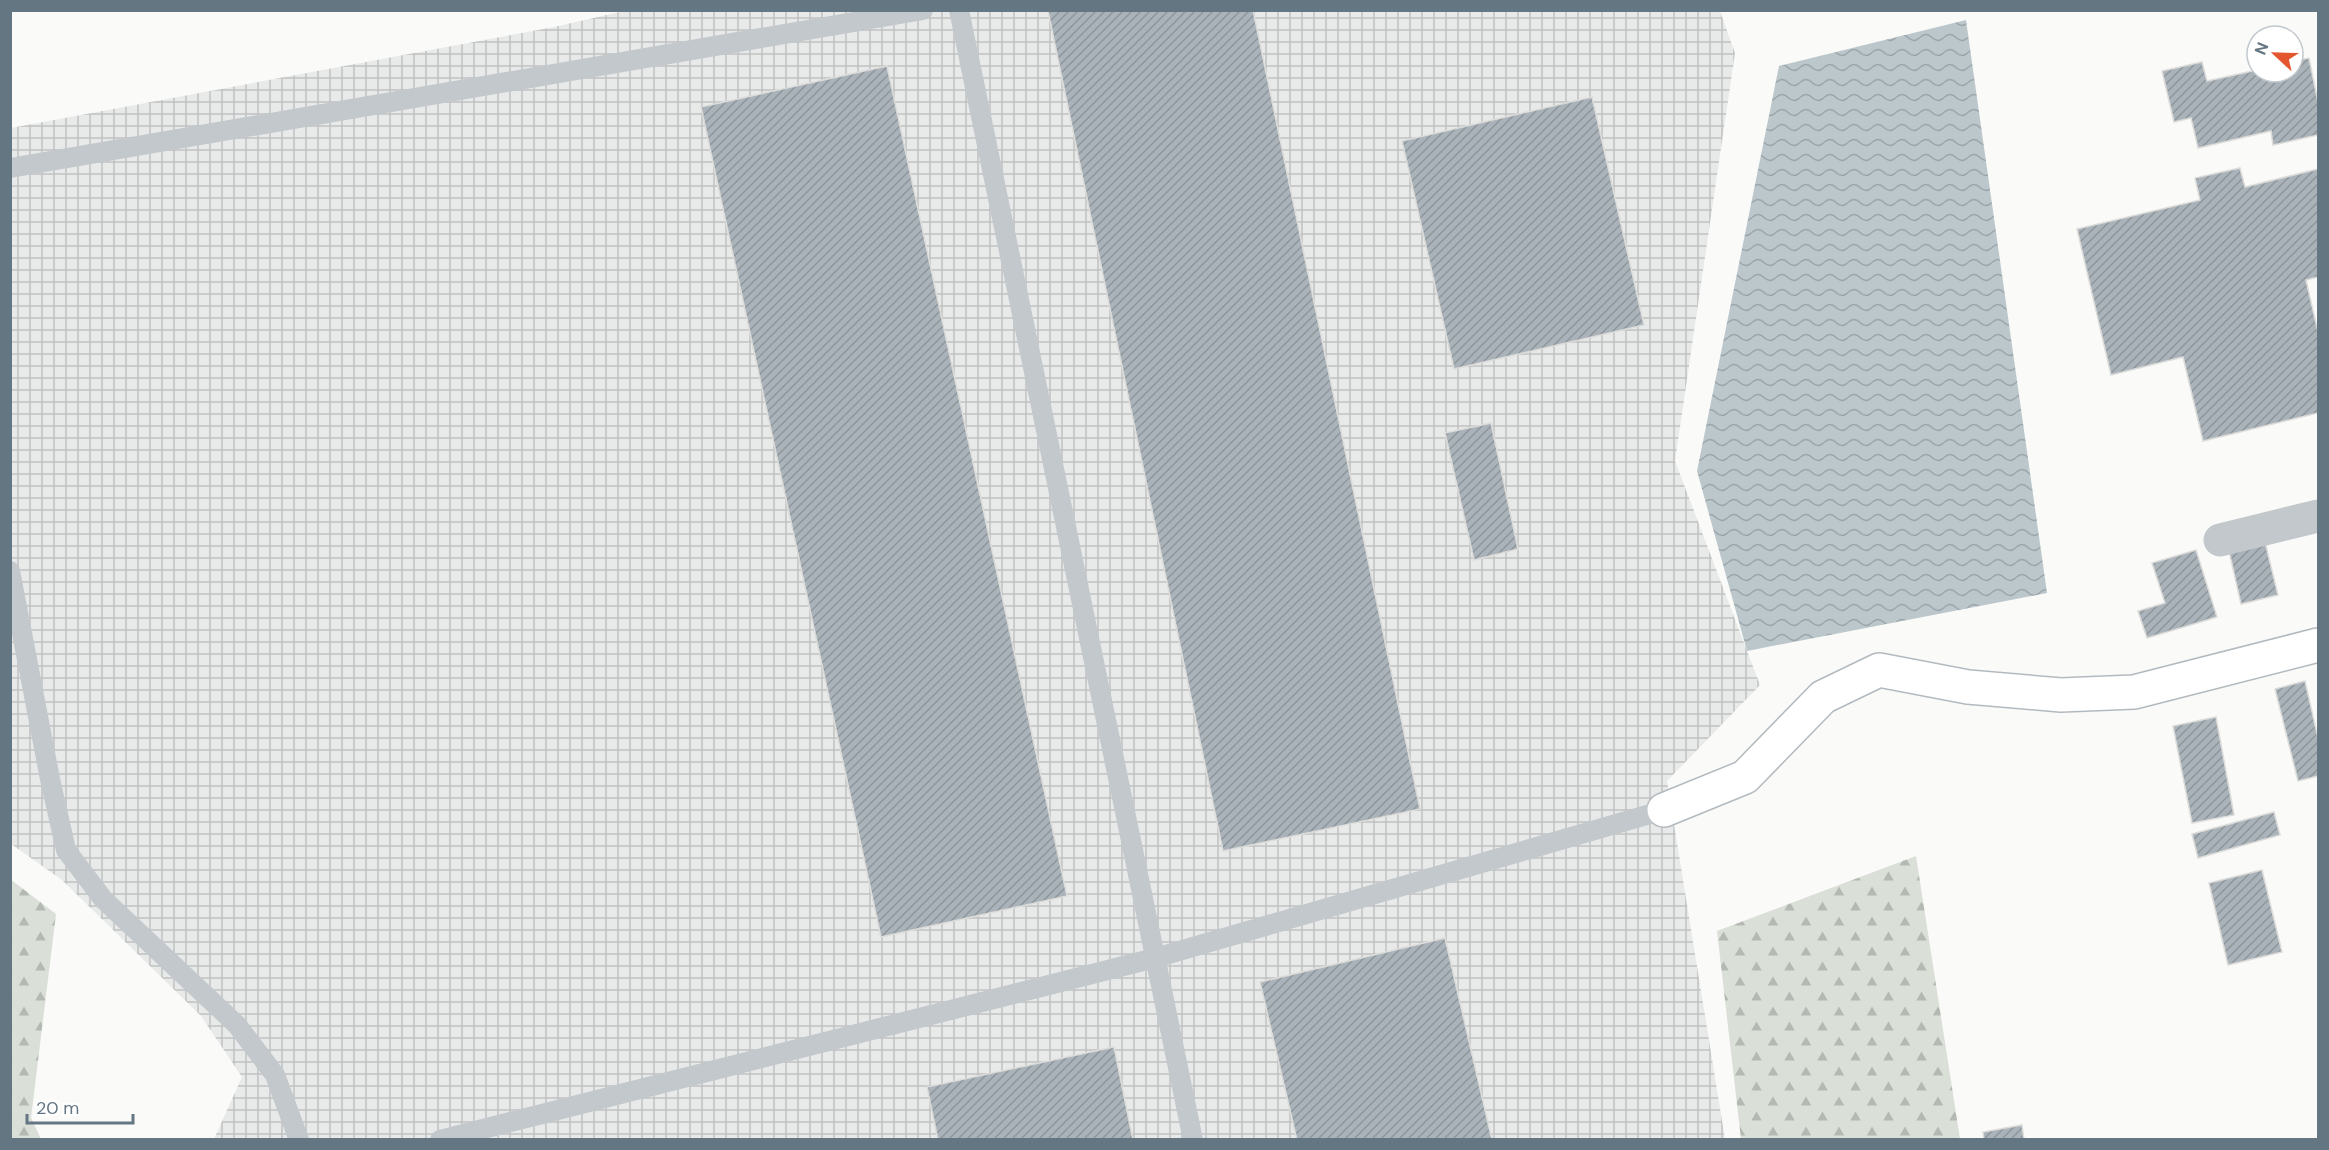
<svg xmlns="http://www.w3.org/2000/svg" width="2329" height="1150" font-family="'DM Sans',sans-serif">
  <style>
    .industrial { fill: url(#industrial-grid) }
    .forest { fill: url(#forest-firs) }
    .water { fill: url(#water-waves) }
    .building { fill: url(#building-hatch); stroke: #dcdcda; stroke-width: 1.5 }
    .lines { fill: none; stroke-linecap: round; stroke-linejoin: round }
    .secondary-casing { stroke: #b3babf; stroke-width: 36 }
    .lane { stroke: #c3c8cc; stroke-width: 20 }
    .street { stroke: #c3c8cc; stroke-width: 33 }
    .secondary { stroke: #fff; stroke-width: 33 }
  </style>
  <defs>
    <pattern id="industrial-grid" width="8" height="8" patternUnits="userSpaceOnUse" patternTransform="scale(1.5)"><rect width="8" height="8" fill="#e8e9e9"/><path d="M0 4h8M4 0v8" fill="none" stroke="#c0c1c2"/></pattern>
    <pattern id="forest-firs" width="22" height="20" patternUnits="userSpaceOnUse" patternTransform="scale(1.5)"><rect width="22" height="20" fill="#dadfd7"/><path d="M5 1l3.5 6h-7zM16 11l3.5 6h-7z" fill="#b4b9b4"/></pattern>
    <pattern id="water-waves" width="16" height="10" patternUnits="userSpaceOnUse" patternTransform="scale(1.5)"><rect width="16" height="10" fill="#bbc7cb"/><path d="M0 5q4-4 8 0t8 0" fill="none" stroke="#9ca6aa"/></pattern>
    <pattern id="building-hatch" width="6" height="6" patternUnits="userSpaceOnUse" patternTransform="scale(1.5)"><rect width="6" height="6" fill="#aab3b9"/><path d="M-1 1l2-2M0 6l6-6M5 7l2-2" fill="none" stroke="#8e969c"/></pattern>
  </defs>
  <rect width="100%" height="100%" fill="#fafaf8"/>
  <!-- industrial -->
  <polygon class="industrial" points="624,11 1720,11 1735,53 1675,461 1760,685 1667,781 1725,1139 214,1139 242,1077 201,1016 62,880 11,844 11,128 554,27"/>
  <!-- forest -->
  <g class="forest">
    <polygon points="1916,856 1960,1139 1741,1139 1717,931"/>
    <polygon points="10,879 56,914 31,1118 41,1139 11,1139"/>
  </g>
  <!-- water -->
  <polygon class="water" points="1966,20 2047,593 1747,651 1697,471 1779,66"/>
  <!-- building -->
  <g class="building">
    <polygon points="1253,10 1420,809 1223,851 1048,11"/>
    <polygon points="2309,58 2318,102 2318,135 2273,145 2271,131 2198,148 2191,118 2174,122 2162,71 2202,62 2207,81 2257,70 2257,72 2293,72 2293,61"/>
    <polygon points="887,66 1067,896 881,937 701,107"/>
    <polygon points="1592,97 1644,325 1454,369 1402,141"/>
    <polygon points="2240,168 2245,187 2318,169 2318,277 2306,280 2318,332 2318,413 2203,441 2183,357 2111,375 2077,229 2200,200 2195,178"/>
    <polygon points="1491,423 1518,549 1474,560 1445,433"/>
    <polygon points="2265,542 2278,595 2241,604 2229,551"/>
    <polygon points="2196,550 2217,617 2147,638 2138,611 2165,603 2152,563"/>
    <polygon points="2305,681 2318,738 2318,776 2298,781 2275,689"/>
    <polygon points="2216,717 2234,815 2192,823 2173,726"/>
    <polygon points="2274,812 2280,835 2198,858 2192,834"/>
    <polygon points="2262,870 2282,952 2228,965 2209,883"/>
    <polygon points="1445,938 1492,1140 1297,1140 1260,982"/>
    <polygon points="1114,1047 1133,1140 938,1140 927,1087"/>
    <polygon points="2022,1125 2024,1140 1984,1140 1983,1132"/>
  </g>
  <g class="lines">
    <defs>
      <polyline id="secondary" points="1664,810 1745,777 1823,697 1879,670 1968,687 2061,695 2134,692 2318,645"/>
    </defs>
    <!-- secondary casing -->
    <use href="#secondary" class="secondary-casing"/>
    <!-- lane -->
    <g class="lane">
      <polyline points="959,10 1193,1140"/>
      <polyline points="10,168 923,10"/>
      <polyline points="10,571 50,779 66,850 103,899 237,1025 275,1075 299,1140"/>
      <polyline points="440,1140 1155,958 1664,810"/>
    </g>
    <!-- street -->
    <polyline class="street" points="2220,540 2318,516"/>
    <!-- secondary -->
    <use href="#secondary" class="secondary"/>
  </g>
  <!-- border -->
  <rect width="2329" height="1150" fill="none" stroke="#657683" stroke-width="24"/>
  <!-- north arrow -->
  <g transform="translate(2275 54) rotate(292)"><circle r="28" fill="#ffffff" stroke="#c1c8cd" stroke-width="1.5"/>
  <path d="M0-4.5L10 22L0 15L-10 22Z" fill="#e4572e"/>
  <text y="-9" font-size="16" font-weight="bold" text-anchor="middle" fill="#657683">N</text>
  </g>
  <!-- scale -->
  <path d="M27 1114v9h106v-9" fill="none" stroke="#657683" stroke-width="3"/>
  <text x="36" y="1114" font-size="18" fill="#657683" stroke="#ffffff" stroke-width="4.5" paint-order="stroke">20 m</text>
</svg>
